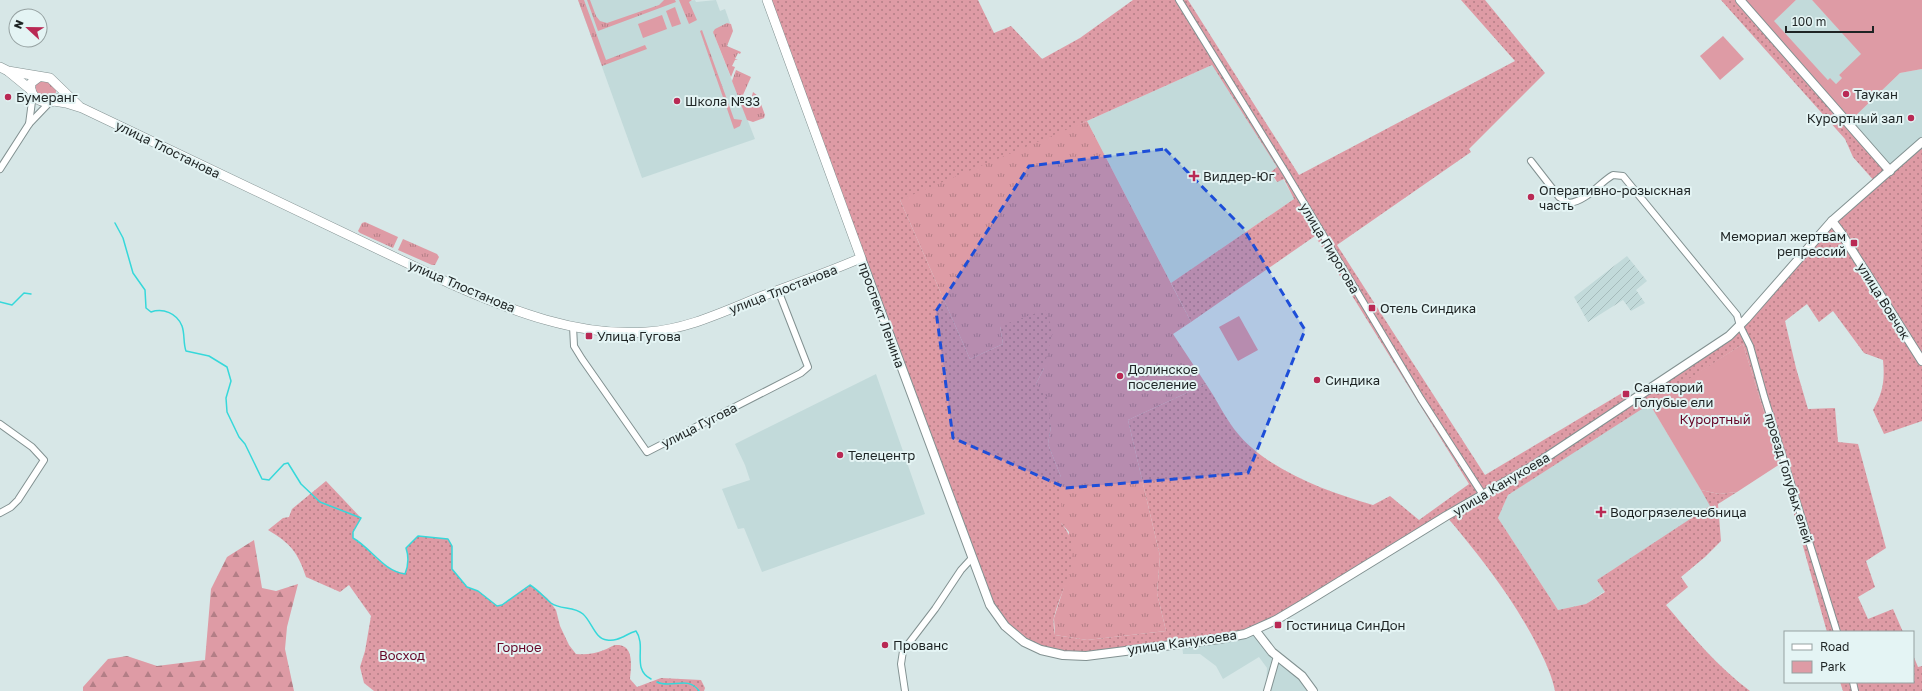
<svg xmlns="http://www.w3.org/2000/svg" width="1922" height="691" font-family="'Golos Text',sans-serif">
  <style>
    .built { fill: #c2dada }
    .industrial { fill: url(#industrial-furrows) }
    .grass { fill: url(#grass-tufts) }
    .forest { fill: url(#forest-firs) }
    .park { fill: #de9ba5 }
    .garden { fill: url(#garden-dots); fill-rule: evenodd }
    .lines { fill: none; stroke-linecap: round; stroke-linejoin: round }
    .stream { stroke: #36d8da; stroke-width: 1.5 }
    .minor-casing { stroke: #829191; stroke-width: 8 }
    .tertiary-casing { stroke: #829191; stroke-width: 10 }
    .secondary-casing { stroke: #829191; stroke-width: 10 }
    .minor { stroke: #fff; stroke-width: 6 }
    .tertiary { stroke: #fff; stroke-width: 8 }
    .secondary { stroke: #fff; stroke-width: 9 }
    .marked { fill: #1d4ed8; fill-opacity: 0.2; stroke: #1d4ed8; stroke-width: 3; stroke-dasharray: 8 5; stroke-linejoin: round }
    .poi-dot { fill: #b92954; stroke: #e4f4f4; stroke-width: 1.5 }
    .labels { text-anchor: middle; stroke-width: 4; stroke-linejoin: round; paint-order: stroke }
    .poi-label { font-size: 13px; fill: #1e2424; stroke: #e4f4f4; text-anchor: start }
    .street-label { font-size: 13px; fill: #1e2424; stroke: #e4f4f4 }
    .park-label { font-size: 13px; fill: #660728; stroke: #e4f4f4 }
  </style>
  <defs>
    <pattern id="industrial-furrows" width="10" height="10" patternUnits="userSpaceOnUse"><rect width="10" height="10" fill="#c2dada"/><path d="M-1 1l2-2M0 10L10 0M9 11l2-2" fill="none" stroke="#a6bbbb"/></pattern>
    <pattern id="grass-tufts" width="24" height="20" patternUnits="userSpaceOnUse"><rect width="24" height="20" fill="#de9ba5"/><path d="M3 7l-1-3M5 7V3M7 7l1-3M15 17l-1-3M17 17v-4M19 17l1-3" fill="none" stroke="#b37e86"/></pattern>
    <pattern id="forest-firs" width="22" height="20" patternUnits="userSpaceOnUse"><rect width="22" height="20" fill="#de9ba5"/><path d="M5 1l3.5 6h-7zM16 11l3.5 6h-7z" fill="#b37e86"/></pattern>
    <pattern id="garden-dots" width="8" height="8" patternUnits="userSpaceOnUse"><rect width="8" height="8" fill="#de9ba5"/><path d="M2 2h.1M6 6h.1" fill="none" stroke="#b37e86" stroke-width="1.8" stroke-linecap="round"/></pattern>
  </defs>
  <rect width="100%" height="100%" fill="#d7e7e7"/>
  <!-- built -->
  <g class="built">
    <polygon points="578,0 689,0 689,1 695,0 696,2 716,0 720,11 725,9 730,23 713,32 755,139 642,178"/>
    <polygon points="1796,0 1812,0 1862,54 1839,75 1842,78 1836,84 1825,78 1773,21"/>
    <polygon points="1212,65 1278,167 1271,172 1276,182 1283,179 1294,199 1171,283 1087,121"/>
    <polygon points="1922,69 1922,142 1890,171 1848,123 1900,73"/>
    <polygon points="876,374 925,514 762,572 744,528 738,529 722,489 750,480 745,465 735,444"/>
    <polygon points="1649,403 1711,506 1597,580 1605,591 1586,604 1558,610 1498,518 1508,495"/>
    <polygon points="1255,630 1313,691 1270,691 1266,687 1267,668 1259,657 1223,679 1216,666 1200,654 1183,654 1182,643"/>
  </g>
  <!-- industrial -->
  <polygon class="industrial" points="1627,256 1647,281 1636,290 1645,303 1631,311 1623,300 1588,322 1574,297"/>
  <!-- grass -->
  <g class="grass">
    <polygon points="578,0 584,0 606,60 645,45 647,49 602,66"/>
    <polygon points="587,0 590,0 596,16 600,21 607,23 659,5 664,0 675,0 676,2 598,31"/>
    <polygon points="679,0 692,0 689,2 697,20 689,24"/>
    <polygon points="727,23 731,24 733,31 727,46 741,52 740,54 738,53 735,59 738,60 735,60 732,66 735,67 731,77 713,32 715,29"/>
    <polygon points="702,30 734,119 742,120 740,126 734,129 700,31"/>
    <polygon points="989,35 1079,124 1087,121 1191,322 1173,334 1206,384 1128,420 1160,556 1157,593 1166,631 1087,640 1055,635 1054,618 1064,587 1069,532 1061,523 1061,477 1048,444 1051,426 1036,384 1044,368 1000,326 1003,344 970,359 900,200"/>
    <polygon points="736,70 751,77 743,95 748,98 752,96 753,92 758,96 765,115 764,118 753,122 747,120 732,81"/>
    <path d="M47 80C55 88 62 91 49 99L37 95 34 86 38 82Z"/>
    <polygon points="365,222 398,237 393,248 360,233 358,231 362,223"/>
    <polygon points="403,239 437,254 439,257 435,265 432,265 398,250"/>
  </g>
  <!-- forest -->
  <polygon class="forest" points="254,540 262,588 276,591 298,584 287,627 285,649 294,691 83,691 83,687 108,659 127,656 157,666 205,660 211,589 227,557"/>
  <!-- park -->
  <g class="park">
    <polygon points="1740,0 1796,0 1774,21 1825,77 1828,80 1830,78 1836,84 1842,78 1839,75 1861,54 1812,0 1922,0 1922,69 1900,73 1848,123"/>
    <polygon points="675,7 681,24 672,27 666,11"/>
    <polygon points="662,15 667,29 643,38 638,24"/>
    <polygon points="1723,36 1744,59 1720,80 1700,56"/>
    <polygon points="1239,316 1258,350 1238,361 1219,327"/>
    <polygon points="1743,344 1780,464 1737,492 1719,494 1701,490 1649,403"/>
  </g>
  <!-- garden -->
  <g class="garden">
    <path d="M767 0H978L994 33 1011 26 1042 59 1080 38 1133 0H1188L1299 175 1515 61 1461 0H1485L1545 73 1469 149 1471 152 1337 245 1485 475 1627 390 1634 400 1719 344 1791 267 1876 183 1853 157 1845 139 1721 0H1740L1890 171 1922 142V421L1884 434 1873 410C1883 393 1885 380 1883 360L1864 353 1833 311 1819 322 1807 304 1785 321 1796 368 1808 409 1835 408 1838 442 1858 444 1886 548 1866 561 1875 587 1858 597 1868 619 1893 609 1903 632H1827L1780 464 1743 344 1508 495 1498 518 1558 610 1586 604 1605 592 1597 580 1710 506 1701 490 1719 494 1737 492 1718 504 1721 541 1705 557 1681 577 1688 587 1666 605C1692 636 1718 667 1750 691H1555C1552 676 1546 663 1539 649 1515 601 1481 557 1446 516L1255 630 1086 656 1041 650 999 618ZM1212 65 1277 167 1271 172 1277 182 1284 179 1294 199 1171 283 1191 322 1315 236 1469 484 1419 520 1390 496 1373 505C1328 492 1270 471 1239 435 1226 420 1217 400 1206 384L1128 420 1160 556 1157 593 1166 631 1087 640 1055 635C1054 630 1053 622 1054 617 1062 585 1087 552 1061 523V477L1048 444 1051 426 1047 397 1036 384 1044 368 1053 330 1045 310 1000 326 1003 344 970 359 900 200 1087 121Z"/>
    <path d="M326 481 361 518 353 532V538C370 548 383 572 405 573 409 564 409 557 406 548L418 536 448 539 452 546V569L467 587 478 591 497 606 502 605 530 585 547 598 556 610 560 626 569 645 576 654C586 655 594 654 604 650 607 649 612 646 615 645 635 643 631 667 630 679L637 687 661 678 701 680 705 688 704 691H374L364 683 360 667 365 651 371 616 349 585 340 592 306 577C298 552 290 543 268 530L283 518 289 517 292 509Z"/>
    <polygon points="1913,655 1918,667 1922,666 1922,691 1843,691 1840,682 1913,682"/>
  </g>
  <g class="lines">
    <!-- stream -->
    <g class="stream">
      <path d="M115 223 123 238 133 273 145 290 146 308 151 312C163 308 177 313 182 326 185 334 183 343 186 351L209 356 227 367 231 381 226 398 227 412 239 437 245 444 262 479 269 480 284 464 288 463 301 484 320 502 361 518 353 532V538C371 548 383 571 405 574 409 564 409 557 406 548L418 536 448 539 452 546V569L467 587 478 591 497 606 502 605 530 585C538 590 544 597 551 603 560 610 574 606 583 614 592 622 595 639 607 640 618 642 626 634 636 631 647 646 631 669 651 679"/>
      <polyline points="0,302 12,305 24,293 31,294"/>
      <path d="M657 682C671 689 688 675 699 691"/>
    </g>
    <defs>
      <g id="minor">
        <polyline points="1179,0 1286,173 1421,399 1483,495"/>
        <polyline points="29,124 33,94"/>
        <path d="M1531 161 1559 197 1569 203C1587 201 1599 183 1613 175L1623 176 1737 315 1740 326 1750 346 1764 396 1837 632"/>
        <polyline points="0,169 29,124 50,102"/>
        <polyline points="573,326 574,346 582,359 647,452 801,373 808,367 778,290"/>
        <polyline points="0,424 32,447 44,460 18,500 11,507 0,513"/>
        <polyline points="1853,682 1855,691"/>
        <polyline points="905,691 901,664 903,651 935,609 961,570 972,558"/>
        <polyline points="1267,691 1277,656"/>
      </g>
      <g id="tertiary">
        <polyline points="1740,0 1890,171"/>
        <polyline points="1832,221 1841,233 1922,361"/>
        <polyline points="861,258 990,605 1005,626 1024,642 1041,650 1063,655 1086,656 1219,639 1245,634 1276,620 1308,601 1446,516 1533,466 1729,336 1746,319 1832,221 1922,142"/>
        <polyline points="1255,630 1272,652 1302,676 1313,691"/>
      </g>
      <g id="secondary">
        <polyline points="0,67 8,71 50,78 79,106"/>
        <polyline points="9,72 31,90"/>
        <path d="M39 77 31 83C28 99 47 108 59 98"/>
        <path d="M54 101 66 103 82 108 451 284C512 311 579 337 646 332 687 330 727 310 765 295 797 283 829 272 861 258L767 0"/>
      </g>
    </defs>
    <!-- minor casing -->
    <use href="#minor" class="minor-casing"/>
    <!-- tertiary casing -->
    <use href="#tertiary" class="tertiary-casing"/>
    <!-- secondary casing -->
    <use href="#secondary" class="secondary-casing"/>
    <!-- minor -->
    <use href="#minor" class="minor"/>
    <!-- tertiary -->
    <use href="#tertiary" class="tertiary"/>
    <!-- secondary -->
    <use href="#secondary" class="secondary"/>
  </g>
  <!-- marked area -->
  <path class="marked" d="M1165 149 1243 228 1305 330 1248 473 1066 488 953 438 936 311 1029 166Z"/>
  <!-- markers -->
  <g class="poi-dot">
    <circle cx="1846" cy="94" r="4"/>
    <circle cx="8" cy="97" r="4"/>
    <circle cx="677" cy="101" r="4"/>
    <circle cx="1911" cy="118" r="4"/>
    <path d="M1192 170h4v4h4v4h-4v4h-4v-4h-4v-4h4z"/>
    <circle cx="1531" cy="197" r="4"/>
    <rect x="1850" y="239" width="8" height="8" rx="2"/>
    <rect x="1368" y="304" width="8" height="8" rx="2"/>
    <rect x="585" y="332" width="8" height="8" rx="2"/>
    <circle cx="1120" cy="376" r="4"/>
    <circle cx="1317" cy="380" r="4"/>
    <rect x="1622" y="390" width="8" height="8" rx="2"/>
    <circle cx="840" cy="455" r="4"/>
    <path d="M1599 506h4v4h4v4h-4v4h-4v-4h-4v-4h4z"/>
    <rect x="1274" y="621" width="8" height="8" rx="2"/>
    <circle cx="885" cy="645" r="4"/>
  </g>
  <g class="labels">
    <!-- poi labels -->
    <g class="poi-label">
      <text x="1854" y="99">Таукан</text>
      <text x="16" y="102">Бумеранг</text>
      <text x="685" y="106">Школа №33</text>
      <text x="1903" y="123" text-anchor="end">Курортный зал</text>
      <text x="1203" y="181">Виддер-Юг</text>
      <text x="1539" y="195">Оперативно-розыскная<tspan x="1539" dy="15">часть</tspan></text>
      <text x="1846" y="241" text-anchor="end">Мемориал жертвам<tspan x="1846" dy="15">репрессий</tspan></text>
      <text x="1380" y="313">Отель Синдика</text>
      <text x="597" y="341">Улица Гугова</text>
      <text x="1128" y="374">Долинское<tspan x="1128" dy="15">поселение</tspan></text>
      <text x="1325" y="385">Синдика</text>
      <text x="1634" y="392">Санаторий<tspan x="1634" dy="15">Голубые ели</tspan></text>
      <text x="848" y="460">Телецентр</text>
      <text x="1610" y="517">Водогрязелечебница</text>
      <text x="1286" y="630">Гостиница СинДон</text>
      <text x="893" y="650">Прованс</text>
    </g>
    <!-- street labels -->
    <g class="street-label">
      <text transform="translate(168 149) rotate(26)" y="5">улица Тлостанова</text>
      <text transform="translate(1330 248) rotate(59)" y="5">улица Пирогова</text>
      <text transform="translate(462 286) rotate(23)" y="5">улица Тлостанова</text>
      <text transform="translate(783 289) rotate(-21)" y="5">улица Тлостанова</text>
      <text transform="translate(1884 301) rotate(58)" y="5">улица Вовчок</text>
      <text transform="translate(882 315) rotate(70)" y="5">проспект Ленина</text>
      <text transform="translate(699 425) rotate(-27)" y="5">улица Гугова</text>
      <text transform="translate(1789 478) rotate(73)" y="5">проезд Голубых елей</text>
      <text transform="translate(1501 484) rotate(-31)" y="5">улица Канукоева</text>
      <text transform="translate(1182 642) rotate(-8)" y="5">улица Канукоева</text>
    </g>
    <!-- park labels -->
    <g class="park-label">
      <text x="1715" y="424">Курортный</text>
      <text x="519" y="652">Горное</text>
      <text x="402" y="660">Восход</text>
    </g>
  </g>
  <!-- legend -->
  <rect x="1784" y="631" width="130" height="52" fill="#e4f4f4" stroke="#95a1a1"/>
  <rect x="1792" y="644" width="20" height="6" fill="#ffffff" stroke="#95a1a1"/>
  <text x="1820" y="651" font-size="12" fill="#1e2424">Road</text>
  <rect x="1792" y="661" width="20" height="12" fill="#de9ba5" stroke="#95a1a1"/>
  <text x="1820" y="671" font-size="12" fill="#1e2424">Park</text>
  <!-- north arrow -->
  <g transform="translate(28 28) rotate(292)"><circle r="19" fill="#e4f4f4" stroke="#95a1a1"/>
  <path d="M0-3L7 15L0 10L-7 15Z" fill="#b92954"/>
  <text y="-6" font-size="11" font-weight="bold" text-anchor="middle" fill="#1e2424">N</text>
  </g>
  <!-- scale -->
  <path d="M1786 26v6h87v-6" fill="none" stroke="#1e2424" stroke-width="2"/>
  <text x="1792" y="26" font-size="12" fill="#1e2424" stroke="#e4f4f4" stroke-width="3" paint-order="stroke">100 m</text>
</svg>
